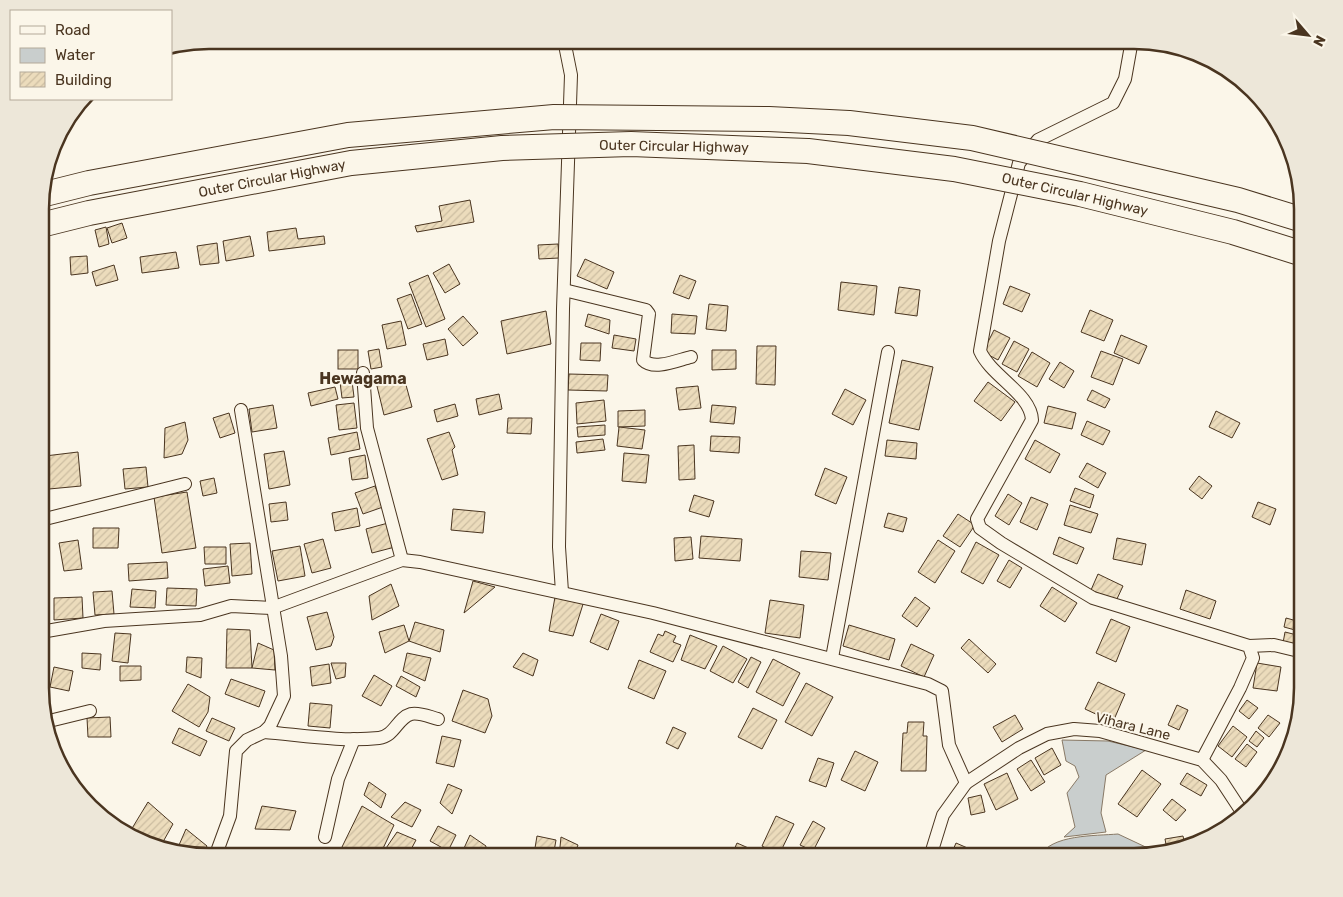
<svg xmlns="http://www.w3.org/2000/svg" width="1343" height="897" font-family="Rubik,sans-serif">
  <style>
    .water { fill: #c9cecd; stroke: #887966 }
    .building { fill: url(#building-hatch); stroke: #4a3520 }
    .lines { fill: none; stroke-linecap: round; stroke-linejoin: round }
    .minor-casing { stroke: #4a3520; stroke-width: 14 }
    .minor { stroke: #fbf6e9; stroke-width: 12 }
    .motorway-bridge-casing { stroke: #4a3520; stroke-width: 26; stroke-linecap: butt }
    .motorway-bridge { stroke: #fbf6e9; stroke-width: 24 }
    .labels { text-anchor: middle; stroke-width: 4; stroke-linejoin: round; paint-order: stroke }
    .street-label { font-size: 14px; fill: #4a3520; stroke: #fbf6e9 }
    .quarter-label { font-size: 16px; font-weight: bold; fill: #4a3520; stroke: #fbf6e9 }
    .rim { fill: none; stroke: #4a3520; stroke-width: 2.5 }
  </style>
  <defs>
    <pattern id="building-hatch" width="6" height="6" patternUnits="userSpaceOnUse" patternTransform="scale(1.25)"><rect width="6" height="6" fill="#ecdcbc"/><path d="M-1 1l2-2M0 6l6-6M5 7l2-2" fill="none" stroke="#ccbda1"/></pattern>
  </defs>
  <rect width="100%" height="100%" fill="#fbf6e9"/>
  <!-- water -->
  <g class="water">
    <polygon points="1062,740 1108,741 1146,750 1106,775 1101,813 1106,832 1064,837 1075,827 1067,793 1079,777 1075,766 1066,761"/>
    <path d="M1118 834 1152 850 1153 854 1145 857H1039C1051 834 1095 836 1118 834Z"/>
  </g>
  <!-- building -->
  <g class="building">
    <polygon points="470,200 474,222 417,232 415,226 442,221 439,206"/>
    <polygon points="122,223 127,238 112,243 107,228"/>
    <polygon points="106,227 109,244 99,247 95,230"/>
    <polygon points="296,228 298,239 324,236 325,244 269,251 267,232"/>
    <polygon points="250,236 254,256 226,261 223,241"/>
    <polygon points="217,243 219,263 200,265 197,246"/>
    <polygon points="558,244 559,258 539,259 538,245"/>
    <polygon points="176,252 179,268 142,273 140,257"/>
    <polygon points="87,256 88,273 71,275 70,257"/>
    <polygon points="585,259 614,272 607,289 577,276"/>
    <polygon points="449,264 460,284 445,293 433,273"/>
    <polygon points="114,265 118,280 96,286 92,272"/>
    <polygon points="428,275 445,319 426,327 409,283"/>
    <polygon points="680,275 696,281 689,299 673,293"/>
    <polygon points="841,282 877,286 874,315 838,310"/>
    <polygon points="1010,286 1030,294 1022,312 1003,304"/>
    <polygon points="899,287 920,290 917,316 895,313"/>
    <polygon points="411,294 422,324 408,329 397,299"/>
    <polygon points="709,304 728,306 726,331 706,329"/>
    <polygon points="1090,310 1113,320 1104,341 1081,332"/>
    <polygon points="546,311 551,344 507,354 501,321"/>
    <polygon points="588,314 610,320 609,334 585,326"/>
    <polygon points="672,314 697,316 695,334 671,333"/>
    <polygon points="463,316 478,333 463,346 448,329"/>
    <polygon points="401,321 406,345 387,349 382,325"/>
    <polygon points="994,330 1010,338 998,360 983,352"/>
    <polygon points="614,335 636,339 634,351 612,348"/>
    <polygon points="1121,335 1147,346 1139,364 1114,353"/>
    <polygon points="445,339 448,355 427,360 423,344"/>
    <polygon points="1014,341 1029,349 1017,372 1002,364"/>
    <polygon points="581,343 601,343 600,361 580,360"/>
    <polygon points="757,346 776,346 775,385 756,384"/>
    <polygon points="379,349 382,367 371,369 368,351"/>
    <rect x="338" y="350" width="20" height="19"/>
    <polygon points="712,350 736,350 736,369 712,370"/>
    <polygon points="1101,351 1123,359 1113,385 1091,377"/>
    <polygon points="1032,352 1050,363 1037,387 1018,376"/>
    <polygon points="902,360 933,367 919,430 889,423"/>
    <polygon points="1060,362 1074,371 1064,388 1049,379"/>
    <polygon points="403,374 412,407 384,415 376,382"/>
    <polygon points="569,374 608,375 607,391 568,390"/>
    <polygon points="352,381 354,397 342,398 340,382"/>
    <polygon points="988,382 1015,402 1001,421 974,401"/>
    <polygon points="698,386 701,408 679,410 676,388"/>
    <polygon points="335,387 338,399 311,406 308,393"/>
    <polygon points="845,389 866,400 853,425 832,414"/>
    <polygon points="1092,390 1110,399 1105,408 1087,400"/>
    <polygon points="499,394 502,409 479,415 476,399"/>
    <polygon points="604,400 606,421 577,424 576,403"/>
    <polygon points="354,403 357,428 339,430 336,405"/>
    <polygon points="455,404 458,416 437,422 434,410"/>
    <polygon points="273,405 277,428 252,432 249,409"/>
    <polygon points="712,405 736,407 734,424 710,422"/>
    <polygon points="1048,406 1076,413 1072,429 1044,423"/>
    <polygon points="645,410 645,426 618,427 618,411"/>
    <polygon points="1216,411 1240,423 1232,438 1209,427"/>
    <polygon points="229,413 235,433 220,438 213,418"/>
    <polygon points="1303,415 1303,433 1298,432"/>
    <polygon points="508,418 532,418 531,434 507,433"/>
    <polygon points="1087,421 1110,431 1103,445 1081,435"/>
    <polygon points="185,422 188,440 182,454 164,458 165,428"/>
    <polygon points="605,425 605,435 578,437 577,427"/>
    <polygon points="619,427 645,430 642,449 617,446"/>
    <polygon points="357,432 360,449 331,455 328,438"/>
    <polygon points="449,432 455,447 452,450 458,475 442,480 427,439"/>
    <polygon points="711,436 740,437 739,453 710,451"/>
    <polygon points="603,439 605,450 577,453 576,442"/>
    <polygon points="887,440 917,443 916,459 885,456"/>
    <polygon points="1035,440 1060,454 1050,473 1025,459"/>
    <polygon points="694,445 695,479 679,480 678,446"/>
    <polygon points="284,451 290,485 269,489 264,454"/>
    <polygon points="78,452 81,486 49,489 45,456"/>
    <polygon points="624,453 649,455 646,483 622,481"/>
    <polygon points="365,455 368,478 352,480 349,458"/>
    <polygon points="1087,463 1106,473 1098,488 1079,477"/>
    <polygon points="146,467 148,487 125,489 123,469"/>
    <polygon points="825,468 847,477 836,504 815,495"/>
    <polygon points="1199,476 1212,486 1202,499 1189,489"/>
    <polygon points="214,478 217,493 203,496 200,481"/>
    <polygon points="375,486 383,507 363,514 355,493"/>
    <polygon points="1075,488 1094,495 1090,508 1070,501"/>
    <polygon points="187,492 196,548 162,553 154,497"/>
    <polygon points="1008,494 1022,503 1009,525 995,516"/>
    <polygon points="694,495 714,501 709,517 689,511"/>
    <polygon points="1031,497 1048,504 1037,530 1020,522"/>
    <polygon points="286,502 288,520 271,522 269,504"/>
    <polygon points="1258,502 1276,509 1270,525 1252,517"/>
    <polygon points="1070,505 1098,514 1091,533 1064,525"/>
    <polygon points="357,508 360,526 335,531 332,513"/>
    <polygon points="453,509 485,512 483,533 451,530"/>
    <polygon points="888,513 907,518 903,532 884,527"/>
    <polygon points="958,514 975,525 960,547 943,536"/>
    <polygon points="388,523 395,547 372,553 366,529"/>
    <polygon points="93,528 119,528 118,548 93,548"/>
    <polygon points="701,536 742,539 740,561 699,558"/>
    <polygon points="691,537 693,559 675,561 674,538"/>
    <polygon points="1059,537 1084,548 1077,564 1053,554"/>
    <polygon points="1117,538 1146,544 1142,565 1113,559"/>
    <polygon points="323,539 331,568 312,573 304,544"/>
    <polygon points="78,540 82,569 64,571 59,543"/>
    <polygon points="938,540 955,551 935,583 918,572"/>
    <polygon points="976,542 999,555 983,584 961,572"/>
    <polygon points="250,543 252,574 232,576 230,544"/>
    <polygon points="300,546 305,576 278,581 272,551"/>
    <polygon points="204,547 226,547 226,564 205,564"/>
    <polygon points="801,551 831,553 828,580 799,577"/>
    <polygon points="1009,560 1022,568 1010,588 997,581"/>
    <polygon points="167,562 168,578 129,581 128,564"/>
    <polygon points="228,566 230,583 205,586 203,569"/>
    <polygon points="1098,574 1123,586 1116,601 1091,590"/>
    <polygon points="473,581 495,587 464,613"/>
    <polygon points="391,584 399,606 372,620 369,596"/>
    <polygon points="1052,587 1077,603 1065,622 1040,606"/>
    <polygon points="167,588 197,589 196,606 166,605"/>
    <polygon points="132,589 156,591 155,608 130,607"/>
    <polygon points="1186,590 1216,601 1210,619 1180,609"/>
    <polygon points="112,591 114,614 95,615 93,592"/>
    <polygon points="82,597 83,618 54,620 54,598"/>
    <polygon points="555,597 584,601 573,636 549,631"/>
    <polygon points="915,597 930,608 917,627 902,616"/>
    <polygon points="770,600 804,605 800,638 765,633"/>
    <polygon points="327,612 334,637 331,646 316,650 307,617"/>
    <polygon points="601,614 619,621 608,650 590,642"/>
    <polygon points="1286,618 1297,621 1295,630 1284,627"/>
    <polygon points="1111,619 1130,627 1116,662 1096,653"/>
    <polygon points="415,622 444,630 440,652 409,641"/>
    <polygon points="404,625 409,641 385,653 379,632"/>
    <polygon points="849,625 895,639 889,660 843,646"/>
    <polygon points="227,629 250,630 252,668 226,668"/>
    <polygon points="665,631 676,636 673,642 681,645 673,662 650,652 658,634 663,636"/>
    <polygon points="1285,632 1297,635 1294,646 1283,643"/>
    <polygon points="115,633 131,634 128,663 112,661"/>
    <polygon points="690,635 717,646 705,669 681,660"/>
    <polygon points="969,639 996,664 988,673 961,648"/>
    <polygon points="258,643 274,650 275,670 252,668"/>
    <polygon points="911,644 934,655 924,677 901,666"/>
    <polygon points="723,646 747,659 733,683 710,671"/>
    <polygon points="82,653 101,654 100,670 82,668"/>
    <polygon points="407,653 431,658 425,681 403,671"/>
    <polygon points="523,653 538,660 533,676 513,667"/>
    <polygon points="41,655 43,655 42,688 41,688"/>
    <polygon points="187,657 202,658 201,678 186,672"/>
    <polygon points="751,657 761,662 748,688 738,682"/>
    <polygon points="773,659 800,673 783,706 756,692"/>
    <polygon points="639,660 666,671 654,699 628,688"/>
    <polygon points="331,663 346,663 345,677 336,679"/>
    <polygon points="1257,663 1281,667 1277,691 1253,688"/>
    <polygon points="329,664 331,683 312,686 310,667"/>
    <polygon points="120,666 141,666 141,680 120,681"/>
    <polygon points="54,667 73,671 69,691 50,687"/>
    <polygon points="1299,672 1303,673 1303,687 1296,685"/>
    <polygon points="374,675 392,686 381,706 362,696"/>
    <polygon points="401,676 420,687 416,697 396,686"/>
    <polygon points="231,679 265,691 259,707 225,694"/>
    <polygon points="1098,682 1125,694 1113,722 1085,709"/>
    <polygon points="806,683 833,697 812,736 785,722"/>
    <polygon points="188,684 210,697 208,712 199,727 172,711"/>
    <polygon points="1299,689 1303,690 1303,699 1297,715 1295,715"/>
    <polygon points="463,690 488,699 492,716 485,733 452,721"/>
    <polygon points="1247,700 1258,708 1249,719 1239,711"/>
    <polygon points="310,703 332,705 330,728 308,726"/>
    <polygon points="1177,705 1188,710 1179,730 1168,725"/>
    <polygon points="753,708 777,720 762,749 738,737"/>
    <polygon points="1015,715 1023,729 1002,742 993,727"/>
    <polygon points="1268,715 1280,723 1269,737 1258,728"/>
    <polygon points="110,717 111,737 88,737 87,718"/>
    <polygon points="212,718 235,728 229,741 206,731"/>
    <polygon points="908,722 924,722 923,736 927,736 926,771 901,771 903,733 907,733"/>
    <polygon points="1233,726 1247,737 1232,757 1218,746"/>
    <polygon points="673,727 686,733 678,749 666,743"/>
    <polygon points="179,728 207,741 200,756 172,743"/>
    <polygon points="1256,731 1264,738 1257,747 1249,741"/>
    <polygon points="442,736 461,740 454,767 436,763"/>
    <polygon points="1247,744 1257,752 1246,767 1235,759"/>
    <polygon points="1052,748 1061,765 1044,775 1035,758"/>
    <polygon points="855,751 878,762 865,791 841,780"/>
    <polygon points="818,758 834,763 826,787 809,781"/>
    <polygon points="1031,760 1045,782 1031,791 1017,769"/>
    <polygon points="1142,770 1161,784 1137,817 1118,804"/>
    <polygon points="1007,773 1018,799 996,810 984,784"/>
    <polygon points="1187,773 1207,785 1201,796 1180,784"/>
    <polygon points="369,782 386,794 381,808 364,795"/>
    <polygon points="448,784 462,790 452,814 440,803"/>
    <polygon points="981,795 985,812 971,815 968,798"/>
    <polygon points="1172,799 1186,810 1176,821 1163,810"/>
    <polygon points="148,802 173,824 159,849 128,835"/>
    <polygon points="405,802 421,810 412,827 391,817"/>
    <polygon points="262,806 296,811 290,830 255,829"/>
    <polygon points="362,806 394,825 379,857 364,857 342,847"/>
    <polygon points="776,816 794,824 779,855 762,846"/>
    <polygon points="813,821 825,828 813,851 800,845"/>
    <polygon points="438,826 456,835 448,851 430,841"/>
    <polygon points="186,829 207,846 201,856 176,852"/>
    <polygon points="397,832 416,840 407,857 380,857"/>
    <polygon points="470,835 486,846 484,857 460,857"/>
    <polygon points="537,836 556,840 553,857 539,857 534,854"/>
    <polygon points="1183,836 1185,845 1167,850 1165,839"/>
    <polygon points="561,837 578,845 573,857 559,857"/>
    <polygon points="737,843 753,850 749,857 743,857 733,852"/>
    <polygon points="956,843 979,853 977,857 950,857"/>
  </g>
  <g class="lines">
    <defs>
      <g id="minor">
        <path d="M1132 40 1125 79 1113 103 1038 140 1019 163 999 241 980 351C991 376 1031 394 1032 420L977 519 980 528 1001 543 1093 598 1249 646 1253 658 1240 688 1202 760"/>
        <path d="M564 290 646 310 649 314 643 360C654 371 678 360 691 357"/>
        <polyline points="363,373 367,428 402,560"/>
        <polyline points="41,520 185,484"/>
        <polyline points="562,592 559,547 563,309 571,75 564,40"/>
        <polyline points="41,632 104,621 200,615 231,606 272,608 402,560 420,562 653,613 928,684 942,691 949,745 966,783"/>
        <polyline points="1249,646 1274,645 1303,652"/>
        <polyline points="832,658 888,352"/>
        <polyline points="45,722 90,711"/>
        <path d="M264 732C301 735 341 742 379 738 395 736 397 718 411 714 419 712 430 717 438 719"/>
        <polyline points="325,837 338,779 354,739"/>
        <polyline points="215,857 230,816 236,751 247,740 264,732 270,726 284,696 281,656 241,410"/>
        <polyline points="930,857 943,815 966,783 1019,748 1047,734 1074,729 1100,731 1202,760 1221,780 1242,812"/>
      </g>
    </defs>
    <!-- minor casing -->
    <use href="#minor" class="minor-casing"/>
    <!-- minor -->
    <use href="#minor" class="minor"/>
    <defs>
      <g id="motorway-bridge">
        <polyline points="41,195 89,183 348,135 554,117 769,119 849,123 972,138 1238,200 1303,220"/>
        <polyline points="41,225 89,213 351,163 502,148 631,144 808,151 954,169 1080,194 1233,232 1303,254"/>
      </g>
    </defs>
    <!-- motorway-bridge casing -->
    <use href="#motorway-bridge" class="motorway-bridge-casing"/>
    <!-- motorway-bridge -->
    <use href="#motorway-bridge" class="motorway-bridge"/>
  </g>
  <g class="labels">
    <!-- street labels -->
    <g class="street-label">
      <text transform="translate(674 146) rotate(1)" y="5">Outer Circular Highway</text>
      <text transform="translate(272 178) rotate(-11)" y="5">Outer Circular Highway</text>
      <text transform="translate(1075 194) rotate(13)" y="5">Outer Circular Highway</text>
      <text transform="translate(1133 726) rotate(14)" y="5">Vihara Lane</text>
    </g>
    <!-- quarter labels -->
    <g class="quarter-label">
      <text x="363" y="384">Hewagama</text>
    </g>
  </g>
  <!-- crop -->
  <path d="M0 0H1343V897H0ZM209 49H1134A160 160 0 0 1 1294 209V688A160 160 0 0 1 1134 848H209A160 160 0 0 1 49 688V209A160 160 0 0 1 209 49Z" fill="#ede7d9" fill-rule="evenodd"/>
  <path class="rim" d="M209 49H1134A160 160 0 0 1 1294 209V688A160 160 0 0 1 1134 848H209A160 160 0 0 1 49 688V209A160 160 0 0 1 209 49Z"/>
  <!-- legend -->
  <rect x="10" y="10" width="162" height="90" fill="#fbf6e9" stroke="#b4a999"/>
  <rect x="20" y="26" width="25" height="8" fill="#fbf6e9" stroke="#b4a999"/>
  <text x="55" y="35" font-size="15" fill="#4a3520">Road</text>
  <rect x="20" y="48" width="25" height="15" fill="#c9cecd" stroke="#b4a999"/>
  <text x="55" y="60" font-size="15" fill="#4a3520">Water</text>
  <rect x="20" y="72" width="25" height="15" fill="url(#building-hatch)" stroke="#b4a999"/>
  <text x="55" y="85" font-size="15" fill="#4a3520">Building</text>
  <!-- north arrow -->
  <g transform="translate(1308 35) rotate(118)" stroke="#fbf6e9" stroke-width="4" paint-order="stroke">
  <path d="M0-4L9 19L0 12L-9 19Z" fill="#4a3520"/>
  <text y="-8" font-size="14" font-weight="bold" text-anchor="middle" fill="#4a3520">N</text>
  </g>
</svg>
